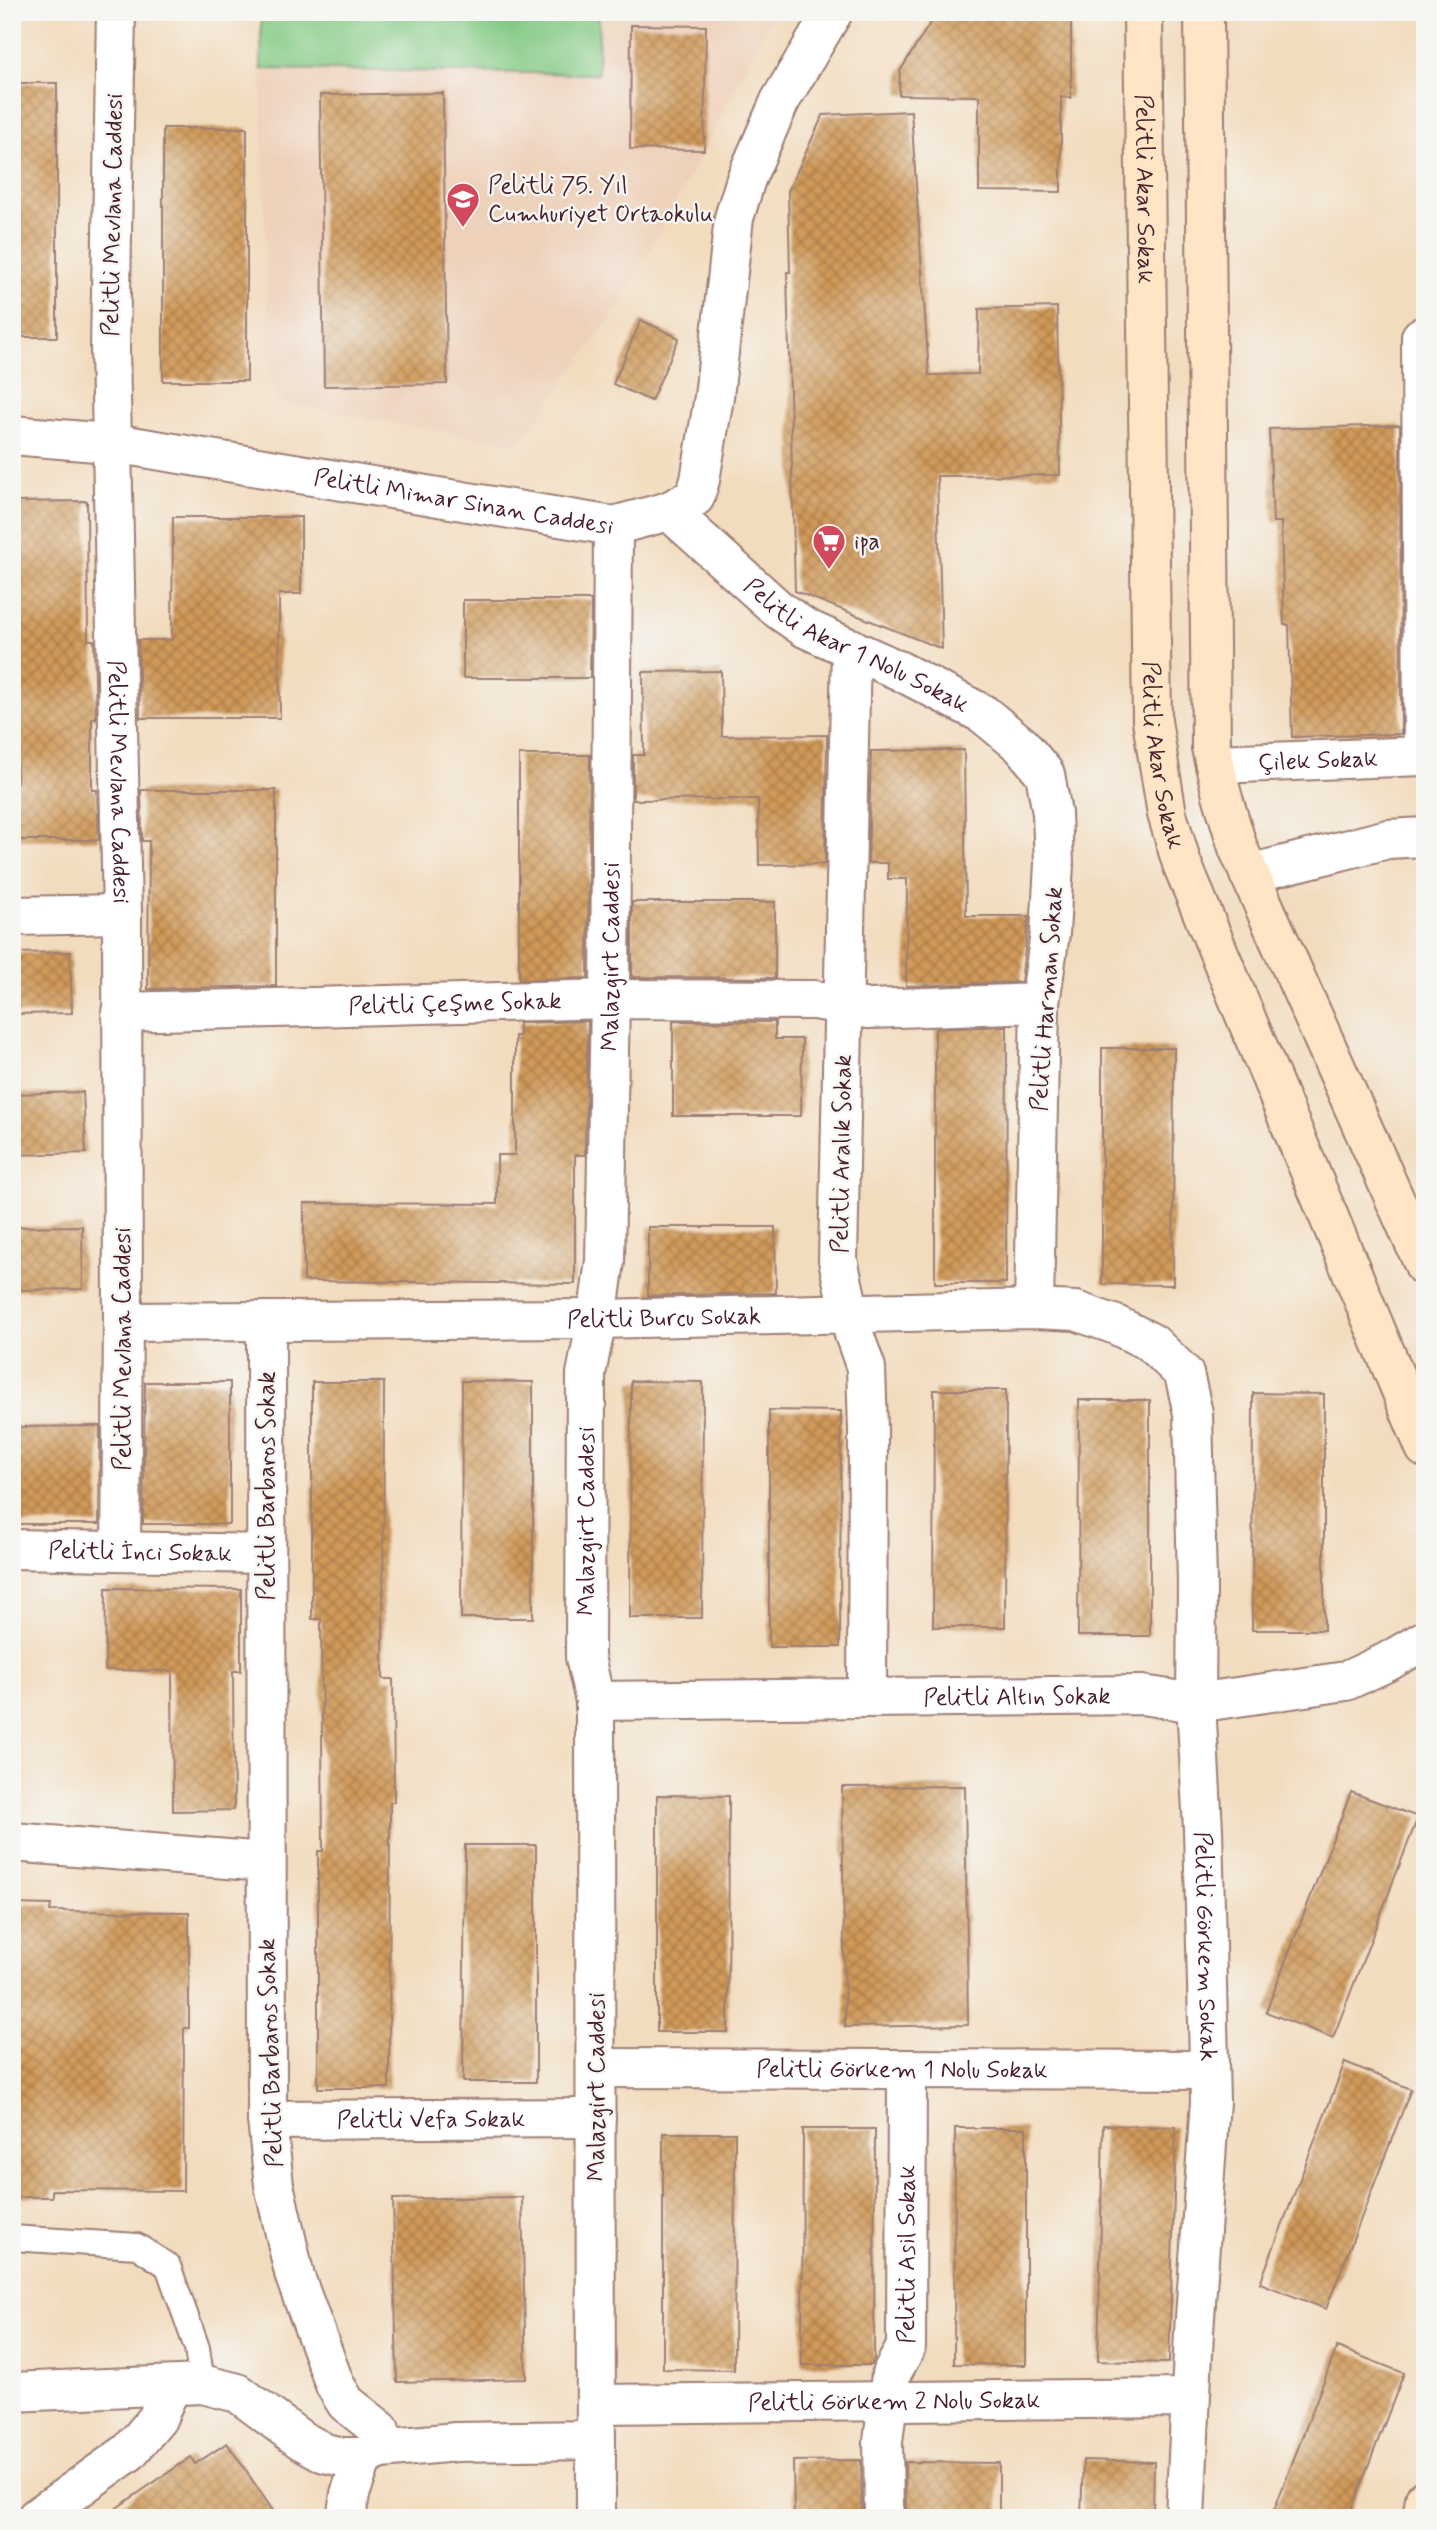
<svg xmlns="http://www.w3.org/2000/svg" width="1437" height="2530" font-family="Mynerve,sans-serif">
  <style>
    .built { fill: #eed1ba }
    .grass { fill: #83ca85; stroke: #667458; stroke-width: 2 }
    .building { fill: url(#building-cross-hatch) }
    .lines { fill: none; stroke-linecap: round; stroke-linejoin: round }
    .service-casing { stroke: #9e7e74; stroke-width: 28 }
    .minor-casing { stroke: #9e7e74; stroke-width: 42 }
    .tertiary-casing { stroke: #9e7e74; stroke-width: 42 }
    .secondary-casing { stroke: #9e7e74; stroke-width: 42 }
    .service { stroke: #fff; stroke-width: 24 }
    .minor { stroke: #fff; stroke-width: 38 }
    .tertiary { stroke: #fff; stroke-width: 38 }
    .secondary { stroke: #fee5c5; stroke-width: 38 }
    .labels { text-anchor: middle; stroke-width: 5; stroke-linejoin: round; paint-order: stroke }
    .poi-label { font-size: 24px; fill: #4a1f2b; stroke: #f6f6f2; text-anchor: start }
    .street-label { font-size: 24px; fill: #4a1f2b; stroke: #f6f6f2 }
  </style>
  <defs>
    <pattern id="building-cross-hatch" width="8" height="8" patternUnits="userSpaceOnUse" patternTransform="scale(1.75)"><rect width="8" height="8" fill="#d09a58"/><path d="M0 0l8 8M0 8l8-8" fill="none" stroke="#ab7d49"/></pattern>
  </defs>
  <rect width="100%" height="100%" fill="#f6f6f2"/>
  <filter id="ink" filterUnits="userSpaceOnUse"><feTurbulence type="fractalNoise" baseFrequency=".0143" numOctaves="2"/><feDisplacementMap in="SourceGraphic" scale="14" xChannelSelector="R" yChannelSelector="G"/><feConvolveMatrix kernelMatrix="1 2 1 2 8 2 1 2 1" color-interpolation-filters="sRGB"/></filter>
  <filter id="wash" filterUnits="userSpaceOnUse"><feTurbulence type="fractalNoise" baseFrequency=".00686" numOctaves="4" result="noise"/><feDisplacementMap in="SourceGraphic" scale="28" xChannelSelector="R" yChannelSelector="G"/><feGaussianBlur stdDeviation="1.57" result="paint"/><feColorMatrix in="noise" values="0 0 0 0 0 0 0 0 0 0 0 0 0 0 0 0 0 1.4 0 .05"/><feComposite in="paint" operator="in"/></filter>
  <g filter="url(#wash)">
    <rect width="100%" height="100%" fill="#f2dcbe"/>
    <!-- built -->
    <polygon class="built" points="261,12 774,12 704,150 618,308 518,445 280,403 269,380 261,69"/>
    <!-- grass -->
    <polygon class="grass" points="261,12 599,12 598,74 261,69"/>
    <g id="blocks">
      <!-- building -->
      <g class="building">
        <polygon points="937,12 1071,12 1071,98 1061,97 1061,192 979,191 979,96 899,95 900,71"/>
        <polygon points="631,25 706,26 704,150 630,149"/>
        <rect x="12" y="83" width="45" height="254"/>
        <polygon points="443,93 447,384 324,386 320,95"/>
        <polygon points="911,111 929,375 978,374 979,309 1057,307 1060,475 937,476 942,649 795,591 787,272 790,272 788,191 823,115"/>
        <rect x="163" y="128" width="84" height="253"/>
        <polygon points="641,320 679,338 651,401 613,384"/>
        <polygon points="1400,425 1401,734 1292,737 1289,625 1284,625 1281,522 1273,522 1269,429"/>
        <polygon points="87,501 88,640 94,640 96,718 92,718 92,790 97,790 99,840 12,840 12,782 17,782 15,502"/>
        <polygon points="173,517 301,517 301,594 279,594 280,718 140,718 138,640 172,640"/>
        <polygon points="463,600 591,600 590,678 463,678"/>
        <polygon points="721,671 722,736 827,735 825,864 759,865 758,799 633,800 633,755 644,755 643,672"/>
        <polygon points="964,750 966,916 1029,916 1021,982 906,986 907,879 888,879 888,863 868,863 871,751"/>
        <polygon points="519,755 590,755 588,978 519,980"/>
        <polygon points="141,790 276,790 276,986 148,989 149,841 142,841"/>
        <polygon points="632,902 775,902 775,978 632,977"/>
        <polygon points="70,952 72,1013 12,1014 12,953"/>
        <polygon points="588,1021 585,1155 575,1155 575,1284 304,1281 304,1203 497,1204 497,1155 515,1155 515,1036 519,1036 519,1023"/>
        <polygon points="673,1021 775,1022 775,1039 802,1039 801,1116 673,1116"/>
        <polygon points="1007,1026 1006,1283 935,1283 935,1029"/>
        <polygon points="1102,1048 1174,1048 1173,1285 1102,1284"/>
        <polygon points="83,1092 86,1153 15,1155 13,1094"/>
        <polygon points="82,1226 83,1289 12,1290 12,1227"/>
        <polygon points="648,1227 775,1227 776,1293 648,1296"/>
        <polygon points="462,1381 533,1382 533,1618 461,1618"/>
        <polygon points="631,1381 703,1382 702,1618 630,1618"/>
        <polygon points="145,1382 230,1382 230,1524 143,1524"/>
        <polygon points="312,1382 384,1382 383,1679 393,1679 394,1802 390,1802 389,2088 318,2088 318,1851 323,1851 321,1619 312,1619"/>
        <polygon points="934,1390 1006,1390 1005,1627 933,1627"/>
        <polygon points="1253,1393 1324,1394 1324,1630 1252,1630"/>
        <polygon points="1079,1400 1150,1400 1150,1636 1078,1636"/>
        <polygon points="769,1410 841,1411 840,1647 769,1647"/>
        <polygon points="100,1426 99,1524 12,1524 12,1427"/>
        <polygon points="106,1588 241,1589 241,1671 233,1671 234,1810 173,1811 172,1671 105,1670"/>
        <polygon points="965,1786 968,2025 845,2027 842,1787"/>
        <polygon points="1351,1792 1418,1817 1333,2038 1266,2012"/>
        <polygon points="657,1795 729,1796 728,2032 657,2032"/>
        <polygon points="465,1845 536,1845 536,2082 463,2082"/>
        <polygon points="12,1904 51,1905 50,1911 189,1912 189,2028 184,2028 183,2191 52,2190 52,2197 12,2197"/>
        <polygon points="1345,2062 1411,2089 1326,2309 1260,2283"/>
        <polygon points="1103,2125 1176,2127 1169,2363 1098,2361"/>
        <polygon points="955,2128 1026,2128 1026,2365 954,2364"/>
        <polygon points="803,2129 875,2129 874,2359 871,2365 802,2365"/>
        <polygon points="663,2133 735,2133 734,2370 663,2369"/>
        <polygon points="522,2197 526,2379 397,2382 393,2199"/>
        <polygon points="1337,2347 1404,2373 1348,2518 1271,2518"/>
        <polygon points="227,2443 278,2518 102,2518 191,2457 195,2464"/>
        <polygon points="861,2460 862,2518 794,2518 793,2461"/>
        <polygon points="1083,2460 1154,2462 1153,2518 1081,2518"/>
        <polygon points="905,2462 999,2463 999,2518 906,2518"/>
      </g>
    </g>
  </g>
  <g filter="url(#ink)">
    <use href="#blocks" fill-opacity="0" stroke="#9e7e74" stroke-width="2"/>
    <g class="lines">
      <defs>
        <polyline id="service" points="12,2238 137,2246 168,2266 197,2348 202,2384"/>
        <g id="minor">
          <path id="s1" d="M116 12 110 349 122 914 123 1322 121 1551"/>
          <path id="s2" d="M669 511 779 610 805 628 900 671 983 714 1021 745 1045 774 1052 813 1054 864 1050 933 1040 1003 1034 1309"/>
          <polyline points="851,648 838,1260 854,1334 866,1368 868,1429 867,1698"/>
          <path id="s3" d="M1215 764 1423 756 1421 337"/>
          <polyline points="1249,874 1388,839 1425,837"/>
          <polyline points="12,916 122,914"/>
          <path id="s4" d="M121 1012 610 999 814 1000 869 1009 1040 1003"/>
          <path id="s5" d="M123 1322 597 1319 1034 1309 1076 1311 1116 1325 1152 1343 1184 1374 1193 1413 1197 1583 1196 1703 1203 1829 1210 2101 1194 2332 1185 2518"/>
          <path id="s6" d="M12 1549 266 1554"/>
          <path id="s7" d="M595 1701 1142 1695 1196 1703 1346 1681 1387 1662 1425 1640"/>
          <polyline points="12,1842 266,1862"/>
          <path id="s8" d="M596 2068 1209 2070"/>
          <path id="s9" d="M267 2120 596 2118"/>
          <polyline points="12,2392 202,2384 238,2393 301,2440 325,2453 342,2457 363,2457 381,2449 380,2430 346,2403 335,2385 295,2277 274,2185 267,2120 266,1321"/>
          <path id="s10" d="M596 2404 1190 2398"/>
          <polyline points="381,2449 456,2442 596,2440"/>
          <polyline points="36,2518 129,2452 157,2419 171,2386"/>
          <polyline points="346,2518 350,2494 363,2457"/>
          <path id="s11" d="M596 2518 595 1701 585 1657 586 1374 597 1319 605 1261 610 999 613 526"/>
          <path id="s12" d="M884 2518 883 2442 891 2374 906 2347 907 2069"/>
        </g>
        <g id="tertiary">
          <path id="s13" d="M12 435 120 444 613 526 669 511 695 497 700 480 714 397 734 218 746 179 780 101 833 12"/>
        </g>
        <g id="secondary">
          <path id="s14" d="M1143 12 1152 721 1167 814 1182 864 1425 1448"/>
          <polyline points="1204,12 1211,748 1222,795 1238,848 1425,1267"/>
          <polyline points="1422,2518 1425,2499"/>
        </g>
      </defs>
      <!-- service casing -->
      <use href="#service" class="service-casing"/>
      <!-- minor casing -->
      <use href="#minor" class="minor-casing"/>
      <!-- tertiary casing -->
      <use href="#tertiary" class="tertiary-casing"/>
      <!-- secondary casing -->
      <use href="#secondary" class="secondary-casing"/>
      <!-- service -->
      <use href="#service" class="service"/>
      <!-- minor -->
      <use href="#minor" class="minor"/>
      <!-- tertiary -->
      <use href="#tertiary" class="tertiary"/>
      <!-- secondary -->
      <use href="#secondary" class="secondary"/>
    </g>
  </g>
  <!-- icons -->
  <defs>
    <symbol id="school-pin" viewBox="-11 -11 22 30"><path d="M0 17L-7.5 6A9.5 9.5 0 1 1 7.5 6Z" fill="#d1495b" stroke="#f6f6f2"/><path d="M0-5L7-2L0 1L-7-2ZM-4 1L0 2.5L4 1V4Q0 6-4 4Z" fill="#fff"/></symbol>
    <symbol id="supermarket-pin" viewBox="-11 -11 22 30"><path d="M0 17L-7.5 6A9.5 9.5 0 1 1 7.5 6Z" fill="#d1495b" stroke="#f6f6f2"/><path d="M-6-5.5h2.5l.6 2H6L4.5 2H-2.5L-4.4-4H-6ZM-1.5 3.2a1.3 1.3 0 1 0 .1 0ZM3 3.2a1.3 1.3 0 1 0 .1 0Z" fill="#fff"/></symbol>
  </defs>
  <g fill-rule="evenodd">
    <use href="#school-pin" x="444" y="180" width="38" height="52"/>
    <use href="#supermarket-pin" x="810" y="522" width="38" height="52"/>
  </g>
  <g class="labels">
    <!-- poi labels -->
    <g class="poi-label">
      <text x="488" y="193">Pelitli 75. Yıl<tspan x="488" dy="28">Cumhuriyet Ortaokulu</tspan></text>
      <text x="854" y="549">ipa</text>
    </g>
    <!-- street labels -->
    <g class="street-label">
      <text dy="8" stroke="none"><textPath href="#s14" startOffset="177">Pelitli Akar Sokak</textPath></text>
      <text transform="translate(112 215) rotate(-89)" y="8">Pelitli Mevlana Caddesi</text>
      <text dy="8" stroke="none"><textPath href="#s13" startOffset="457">Pelitli Mimar Sinan Caddesi</textPath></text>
      <text dy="8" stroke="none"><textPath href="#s2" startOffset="233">Pelitli Akar 1 Nolu Sokak</textPath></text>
      <text dy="8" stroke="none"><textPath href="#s14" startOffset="744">Pelitli Akar Sokak</textPath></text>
      <text dy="8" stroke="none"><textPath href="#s3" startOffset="103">Çilek Sokak</textPath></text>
      <text dy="8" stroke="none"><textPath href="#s1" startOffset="770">Pelitli Mevlana Caddesi</textPath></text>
      <text dy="8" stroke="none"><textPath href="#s11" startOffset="1564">Malazgirt Caddesi</textPath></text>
      <text transform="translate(1046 999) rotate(-86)" y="8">Pelitli Harman Sokak</text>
      <text dy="8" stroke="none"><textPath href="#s4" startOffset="334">Pelitli Çeşme Sokak</textPath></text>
      <text transform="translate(841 1154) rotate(-89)" y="8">Pelitli Aralık Sokak</text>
      <text dy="8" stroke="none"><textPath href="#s5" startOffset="541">Pelitli Burcu Sokak</textPath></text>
      <text transform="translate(122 1349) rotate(-90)" y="8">Pelitli Mevlana Caddesi</text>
      <text transform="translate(266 1486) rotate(-90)" y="8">Pelitli Barbaros Sokak</text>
      <text dy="8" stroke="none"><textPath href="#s11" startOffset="998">Malazgirt Caddesi</textPath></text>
      <text dy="8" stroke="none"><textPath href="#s6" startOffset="128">Pelitli İnci Sokak</textPath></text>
      <text dy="8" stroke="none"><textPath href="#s7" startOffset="422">Pelitli Altın Sokak</textPath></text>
      <text dy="8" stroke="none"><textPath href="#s5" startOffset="1654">Pelitli Görkem Sokak</textPath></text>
      <text transform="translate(270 2053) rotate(-92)" y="8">Pelitli Barbaros Sokak</text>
      <text dy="8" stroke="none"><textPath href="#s8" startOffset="306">Pelitli Görkem 1 Nolu Sokak</textPath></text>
      <text transform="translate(596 2087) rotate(-90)" y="8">Malazgirt Caddesi</text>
      <text dy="8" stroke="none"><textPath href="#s9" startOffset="164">Pelitli Vefa Sokak</textPath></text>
      <text dy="8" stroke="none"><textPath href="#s12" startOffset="268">Pelitli Asil Sokak</textPath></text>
      <text dy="8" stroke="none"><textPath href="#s10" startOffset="298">Pelitli Görkem 2 Nolu Sokak</textPath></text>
    </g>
  </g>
  <!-- margin -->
  <rect width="1437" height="2530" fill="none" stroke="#f6f6f2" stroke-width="42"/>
</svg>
